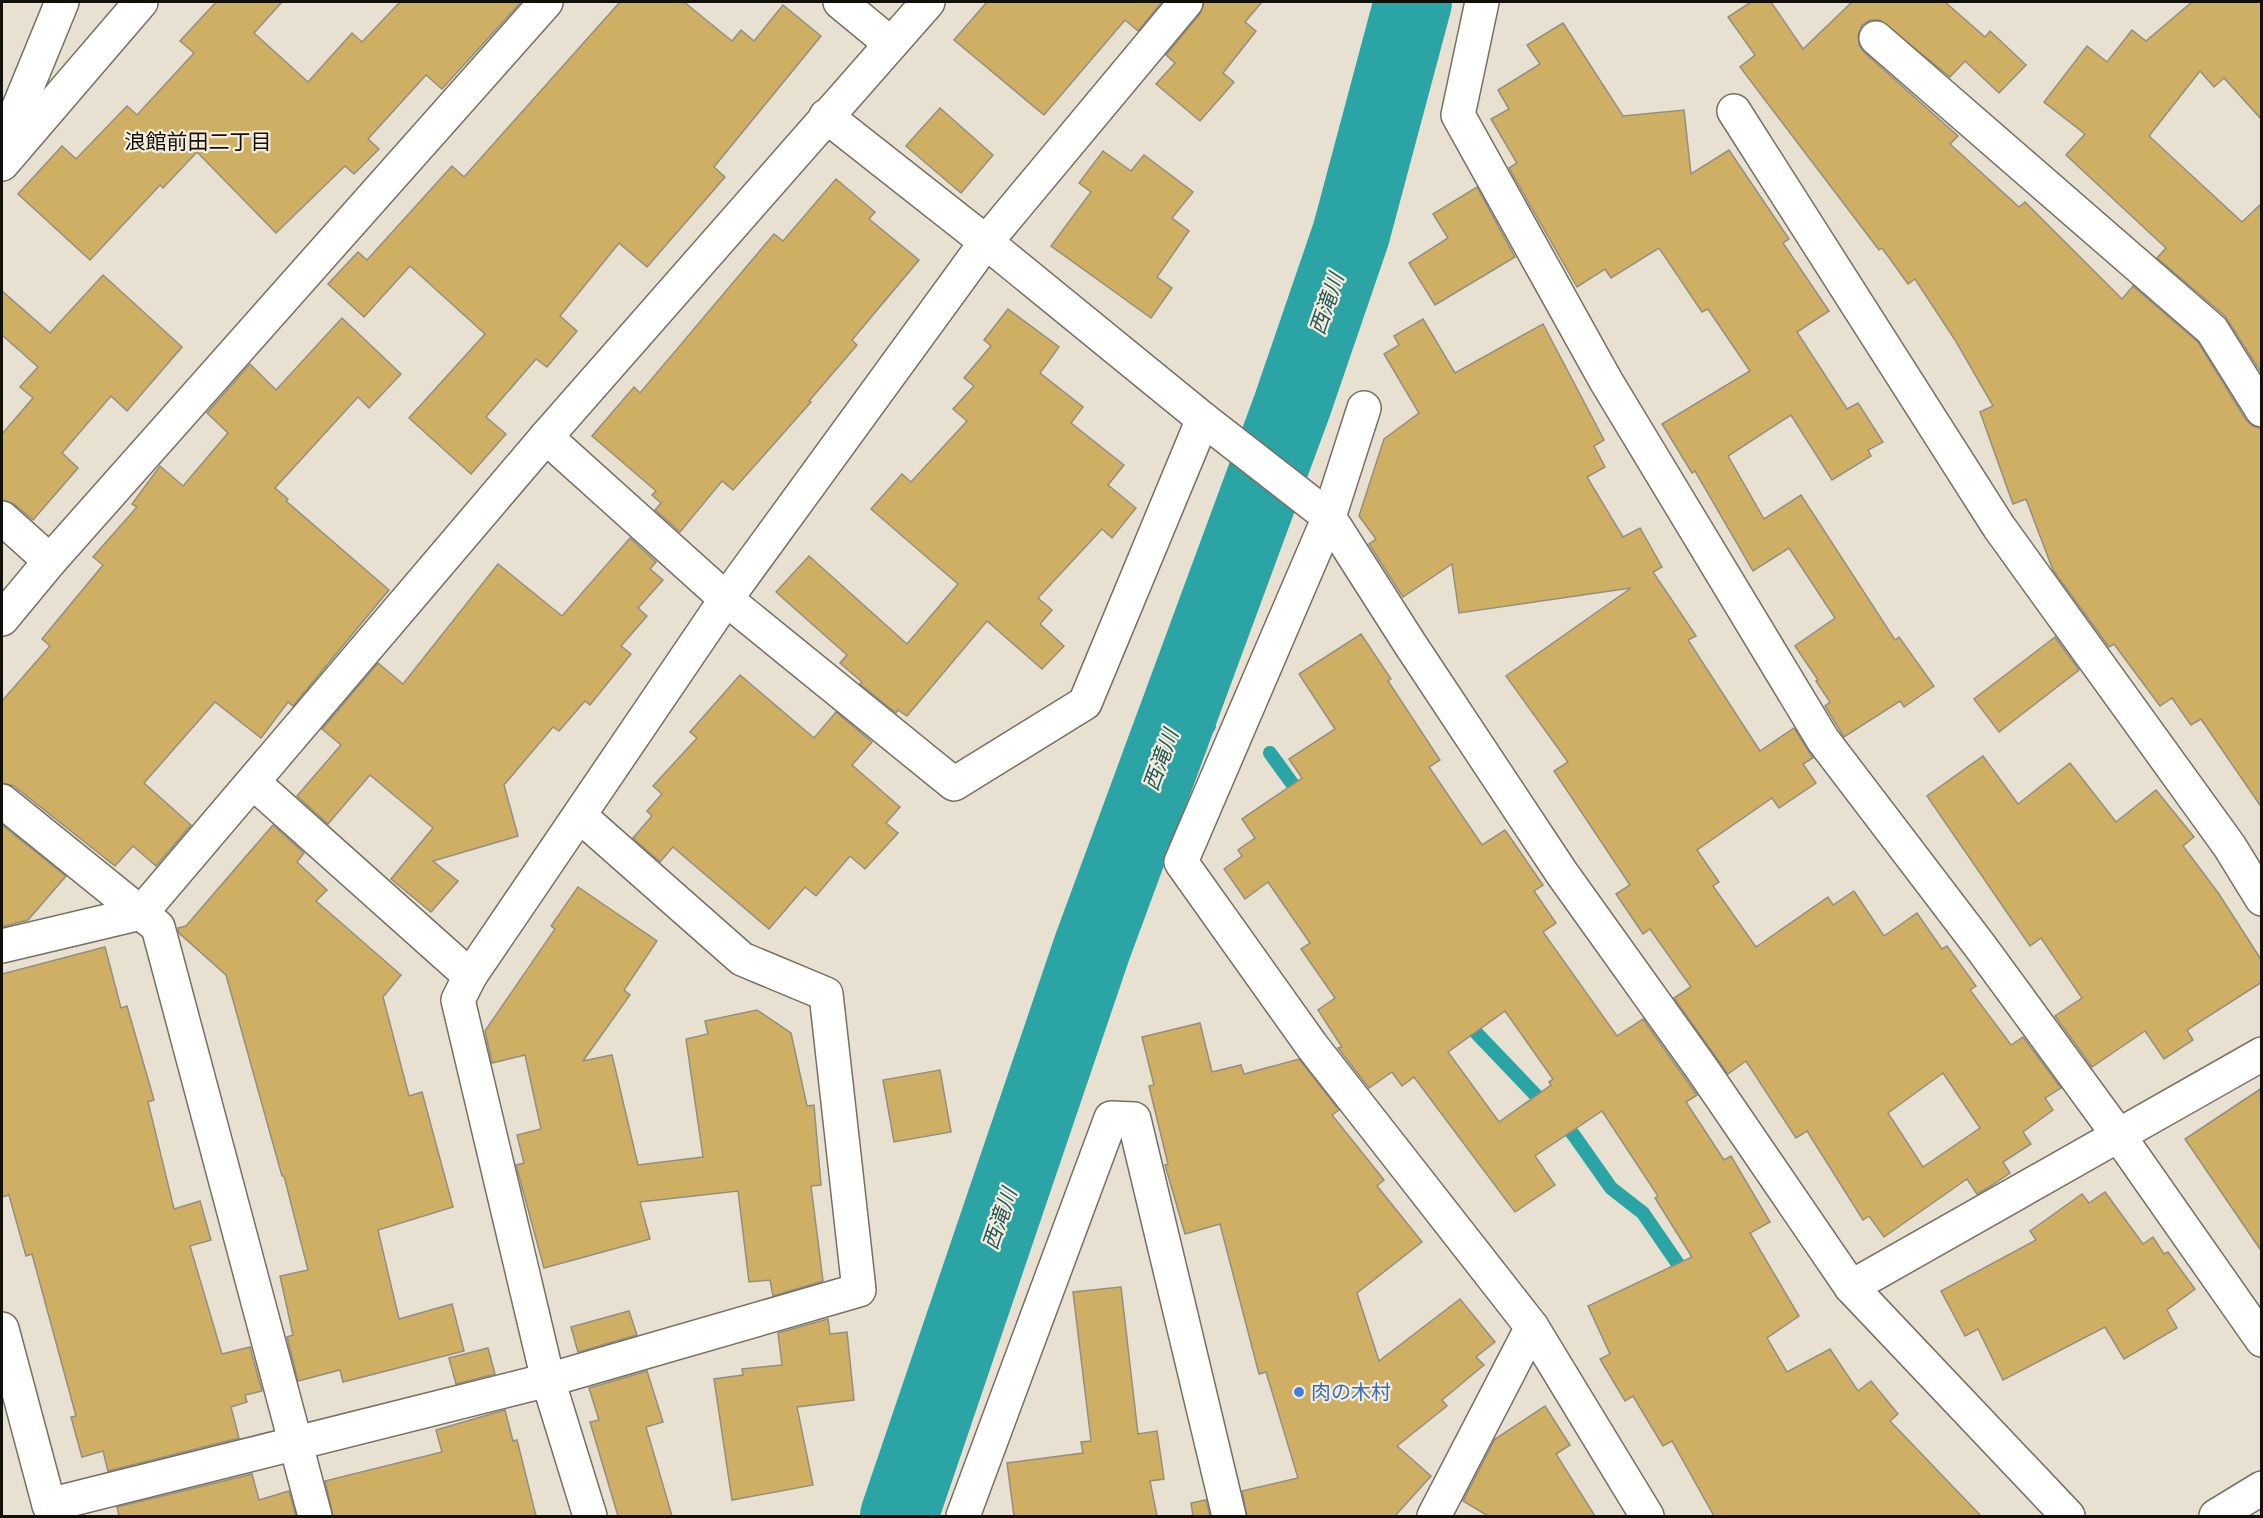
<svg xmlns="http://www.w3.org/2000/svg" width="2263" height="1518" font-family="'Archivo Narrow','Noto Sans JP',sans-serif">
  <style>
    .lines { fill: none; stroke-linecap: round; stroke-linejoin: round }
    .stream { stroke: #2ba4a5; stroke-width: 14 }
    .river { stroke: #2ba4a5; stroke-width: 78 }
    .building { fill: #ceaf63; stroke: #958e80; stroke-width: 1.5; fill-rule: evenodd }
    .minor-casing { stroke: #777062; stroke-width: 36 }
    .minor { stroke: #fff; stroke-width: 33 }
    .shop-dot { fill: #3f7fe0; stroke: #f5eede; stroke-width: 2 }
    .labels { text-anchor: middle; stroke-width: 4.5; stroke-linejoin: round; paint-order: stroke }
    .shop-label { font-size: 20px; fill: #366cbe; stroke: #f5eede; text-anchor: start }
    .neighbourhood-label { font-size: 21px; fill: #12100a; stroke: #f5eede }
    .water-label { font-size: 21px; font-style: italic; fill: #265757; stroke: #f5eede }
  </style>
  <rect width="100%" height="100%" fill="#e8e1d1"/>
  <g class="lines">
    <!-- stream -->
    <g class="stream">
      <polyline points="1178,716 1209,726"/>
      <polyline points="1270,753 1302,797"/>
      <polyline points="1463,1019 1573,1134 1611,1188 1643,1213 1687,1277"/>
    </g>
    <!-- river -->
    <polyline class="river" points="899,1516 1092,948 1292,406 1351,234 1413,2"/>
  </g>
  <!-- building -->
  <g class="building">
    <polygon points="216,2 282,2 254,33 308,82 352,33 362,42 400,2 521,2 442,89 426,75 368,139 379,149 354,174 345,166 276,233 197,152 163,188 160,185 90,260 18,194 62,146 76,159 127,106 137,115 194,53 180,41"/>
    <polygon points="620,2 684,2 732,41 741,30 754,41 783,5 821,36 714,167 725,177 647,267 619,243 560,316 577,331 547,367 536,359 486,417 506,434 471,474 409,418 485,334 410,266 364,317 328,284 358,252 367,260 452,166 464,177"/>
    <polygon points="987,2 1162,2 1138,31 1125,20 1044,115 954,40"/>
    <polygon points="1204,2 1262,2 1245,22 1256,31 1223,73 1234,82 1200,121 1156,84 1175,63 1166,55 1200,14"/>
    <polygon points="1751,2 1771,2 1803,49 1852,2 1945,2 1985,37 1990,31 2026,65 1999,93 1965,61 1950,77 1880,20 1870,20 1862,25 1858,35 1859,45 1864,52 1958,136 1950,144 2019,207 2025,202 2122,299 2133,286 2198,342 2246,420 2253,426 2262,429 2262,808 2201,719 2191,725 2172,698 2160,706 2114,644 2109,647 2053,570 2026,499 2013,504 1980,412 1993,406 1955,340 1915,279 1908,284 1882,248 1879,250 1740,67 1755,55 1728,17"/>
    <polygon points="2192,2 2262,2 2262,120 2224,78 2214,87 2200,71 2149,136 2242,222 2262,203 2262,374 2225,316 2157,258 2166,248 2066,155 2085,134 2044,102 2087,46 2107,62 2132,30 2146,41"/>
    <polygon points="1563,23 1623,116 1684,110 1691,174 1729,150 1789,239 1783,243 1829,311 1797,332 1847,409 1858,403 1883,442 1868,450 1871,456 1832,480 1791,415 1728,456 1764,519 1801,495 1895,640 1899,637 1934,686 1904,707 1900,701 1844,737 1825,706 1830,702 1816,681 1818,680 1795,646 1835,618 1789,548 1753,571 1695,471 1692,473 1662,424 1750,371 1708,309 1702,312 1659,248 1611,278 1605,269 1577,287 1509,168 1517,163 1491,119 1509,109 1498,90 1540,64 1527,45"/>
    <polygon points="940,108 993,155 961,193 906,146"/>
    <polygon points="1103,151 1131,171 1144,155 1193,192 1172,218 1189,231 1157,277 1172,288 1151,318 1051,246 1091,192 1079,183"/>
    <polygon points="836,179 875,212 869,219 919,260 852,340 857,345 809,401 811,402 733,490 722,481 680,532 655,510 661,503 652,495 656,491 592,436 634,387 640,393 774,234 783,241"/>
    <polygon points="1477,187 1515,257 1435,305 1409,263 1448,238 1433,214"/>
    <polygon points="103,275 182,347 127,411 111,396 62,453 78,468 33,520 14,504 2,500 2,434 33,398 20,387 38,367 2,335 2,291 50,333"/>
    <polygon points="1008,309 1059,347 1040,373 1083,407 1071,423 1124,465 1108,485 1136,508 1112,538 1102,529 1038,598 1052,610 1040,624 1064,646 1042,669 987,621 907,716 898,710 896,713 860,684 862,682 840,663 847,655 776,592 809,556 907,644 958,584 871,509 902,474 911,482 967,421 953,409 974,386 964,378 991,346 984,340"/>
    <polygon points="342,318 401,374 369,408 358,397 275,488 288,499 286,501 389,590 293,706 288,702 261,738 215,702 144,783 191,825 156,866 133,846 115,866 14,786 2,783 2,701 50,646 42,639 103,565 93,557 137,507 132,504 160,466 183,486 228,433 207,413 250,364 276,390"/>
    <path d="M1423 319 1455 373 1543 324 1604 440 1594 446 1605 467 1587 477 1623 537 1640 528 1662 567 1653 572 1696 636 1688 640 1760 751 1794 728 1813 758 1803 764 1816 783 1779 808 1772 798 1697 850 1719 882 1713 886 1756 947 1828 897 1833 905 1854 891 1884 936 1917 913 1942 949 1947 946 1976 986 1970 990 2011 1045 2023 1037 2061 1088 2045 1098 2053 1110 2023 1132 2031 1144 2003 1162 2010 1173 1986 1189 1977 1194 1967 1179 1884 1237 1869 1216 1863 1220 1807 1131 1796 1138 1746 1061 1728 1074 1674 998 1691 987 1650 929 1643 934 1616 894 1630 885 1554 771 1568 762 1506 676 1631 588 1459 613 1452 564 1403 597 1378 558 1369 544 1376 539 1359 516 1384 439 1419 413 1384 354 1399 345 1394 336ZM1943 1073 1980 1128 1923 1167 1888 1113Z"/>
    <polygon points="630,538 656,562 650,569 663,580 638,608 647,616 621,646 631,654 590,705 585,701 559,731 553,727 504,785 518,836 433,861 458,881 431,912 391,879 433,828 370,775 328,824 297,796 341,745 322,729 378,663 403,684 498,564 562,616"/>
    <path d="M1361 634 1391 679 1388 681 1440 760 1429 767 1482 845 1505 830 1543 885 1534 891 1556 923 1543 932 1617 1036 1643 1019 1697 1095 1686 1102 1724 1160 1731 1156 1770 1222 1750 1233 1799 1316 1767 1338 1787 1372 1830 1349 1858 1391 1871 1381 1898 1414 1890 1421 1981 1516H1714L1672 1441 1663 1446 1633 1396 1625 1401 1600 1359 1610 1354 1588 1306 1692 1257 1655 1198 1658 1196 1602 1111 1535 1156 1555 1185 1515 1212 1414 1077 1402 1086 1392 1072 1369 1088 1338 1048 1342 1047 1318 1010 1335 998 1301 949 1310 943 1268 882 1245 899 1224 869 1242 856 1238 850 1255 838 1242 819 1302 778 1289 759 1335 729 1299 674ZM1505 1011 1553 1079 1549 1082 1551 1085 1499 1122 1448 1052Z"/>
    <polygon points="2055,637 2079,670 1999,732 1974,699"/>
    <polygon points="740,675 814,738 836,712 872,742 852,765 900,807 886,823 898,833 865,869 850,856 816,896 805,887 769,929 673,847 660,862 633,838 652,816 647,811 662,794 653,786 697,738 690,732"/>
    <polygon points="1983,756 2018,804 2070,763 2116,822 2156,790 2194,837 2183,846 2219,894 2262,961 2262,982 2187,1030 2193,1040 2164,1059 2145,1031 2092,1067 2055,1016 2082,998 2041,938 2030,946 1927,796"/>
    <polygon points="2,825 66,876 28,920 2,927"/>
    <polygon points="273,825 304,853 297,862 327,890 316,901 401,975 383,997 409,1096 422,1092 453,1207 378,1230 399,1319 452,1304 464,1351 343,1382 340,1370 298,1381 287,1337 293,1335 280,1276 308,1270 284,1176 282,1176 226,975 179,933 178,928 186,926"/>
    <polygon points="578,887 657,941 624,990 630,995 583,1061 612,1055 638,1165 703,1157 686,1039 708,1034 705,1021 757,1010 791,1033 807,1106 814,1105 821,1185 811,1186 823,1281 773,1296 770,1280 749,1282 738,1191 640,1202 650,1239 544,1268 516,1165 524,1163 517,1135 541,1129 525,1055 492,1063 485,1031 555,929 551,926"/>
    <polygon points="105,947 121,1008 127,1006 154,1100 148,1102 174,1209 200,1201 211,1240 190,1246 222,1354 250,1347 262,1391 245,1395 247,1402 231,1407 239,1438 108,1471 103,1451 82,1457 71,1417 76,1416 32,1254 26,1256 9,1195 2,1197 2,974"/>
    <polygon points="1200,1023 1212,1072 1241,1065 1244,1074 1299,1059 1339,1110 1332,1115 1384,1180 1377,1186 1422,1242 1357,1293 1379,1361 1460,1299 1495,1342 1476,1357 1484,1365 1442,1400 1447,1406 1397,1446 1431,1476 1395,1516 1247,1516 1242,1491 1298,1478 1266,1372 1259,1374 1220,1224 1185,1234 1165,1165 1168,1164 1149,1086 1154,1085 1142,1037"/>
    <polygon points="940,1070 951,1132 894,1142 883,1080"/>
    <polygon points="2262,1088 2262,1252 2185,1139"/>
    <polygon points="2105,1192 2143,1244 2153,1237 2164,1254 2168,1252 2195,1289 2167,1310 2177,1328 2124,1359 2105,1327 2003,1380 1978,1329 1965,1336 1941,1291 2036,1240 2030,1231 2082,1194 2089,1203"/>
    <polygon points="1121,1287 1138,1434 1157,1431 1164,1479 1150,1481 1157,1516 1014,1516 1007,1463 1083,1453 1081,1442 1091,1441 1073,1292"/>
    <polygon points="629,1311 637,1335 578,1352 571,1327"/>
    <polygon points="828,1319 830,1334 847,1332 854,1400 797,1407 813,1485 732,1500 714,1379 743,1375 742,1369 782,1365 778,1333"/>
    <polygon points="488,1348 495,1374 456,1384 449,1358"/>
    <polygon points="647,1371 663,1422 646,1427 672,1516 618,1516 590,1422 599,1420 589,1388"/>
    <polygon points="1545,1406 1570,1445 1556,1454 1595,1516 1488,1516 1463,1501 1495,1439"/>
    <polygon points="505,1410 513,1441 517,1440 536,1516 333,1516 325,1481 442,1452 436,1430"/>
    <polygon points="252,1474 259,1500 289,1491 296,1516 119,1516 117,1507"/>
    <polygon points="1206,1500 1210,1516 1193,1516 1191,1503"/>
  </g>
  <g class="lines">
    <defs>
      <g id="minor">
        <polyline points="840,2 891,44"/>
        <polyline points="1482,2 1458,115 1606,381 1823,740 1980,946 2119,1136 2262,1340"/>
        <polyline points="1876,38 2212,330 2262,410"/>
        <polyline points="1734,111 1999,527 2230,847 2262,899"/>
        <polyline points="826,116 986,242 1203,419 1329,517 1410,644 1561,872 1702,1069 1851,1287 2068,1516"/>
        <polyline points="2,148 62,2"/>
        <polyline points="2,164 141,2"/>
        <polyline points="1364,408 1329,517 1181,862 1312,1046 1532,1327 1647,1516"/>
        <polyline points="546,437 726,599 954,784 1085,703 1203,419"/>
        <polyline points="2,518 50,561 2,619"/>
        <polyline points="50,561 546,2"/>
        <polyline points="254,783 470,976 726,599 986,242 1186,2"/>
        <polyline points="2,801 158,927 315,1516"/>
        <polyline points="2,946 141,913 546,437 928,2"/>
        <polyline points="470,976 458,1000 548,1380 590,1516"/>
        <polyline points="1851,1287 2262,1054"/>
        <polyline points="2,1329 49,1505 55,1516"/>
        <polyline points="49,1505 548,1380 859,1290 826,994 742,959 580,816"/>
        <polyline points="963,1516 1111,1118 1134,1119 1229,1516"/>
        <polyline points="1434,1516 1532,1327"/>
        <polyline points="2216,1516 2262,1488"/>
      </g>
    </defs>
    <!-- minor casing -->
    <use href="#minor" class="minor-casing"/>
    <!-- minor -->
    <use href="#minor" class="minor"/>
  </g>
  <!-- markers -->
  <circle class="shop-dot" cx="1299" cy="1392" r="6"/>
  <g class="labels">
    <!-- shop labels -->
    <g class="shop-label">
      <text x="1311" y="1399">肉の木村</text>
    </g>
    <!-- neighbourhood labels -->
    <g class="neighbourhood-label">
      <text x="198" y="149">浪館前田二丁目</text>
    </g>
    <!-- water labels -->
    <g class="water-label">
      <text transform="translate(1327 304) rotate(-71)" y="7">西滝川</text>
      <text transform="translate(1161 760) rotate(-70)" y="7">西滝川</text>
      <text transform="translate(1000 1219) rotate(-71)" y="7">西滝川</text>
    </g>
  </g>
  <!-- border -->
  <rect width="2263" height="1518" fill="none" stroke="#12100a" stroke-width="6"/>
</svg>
